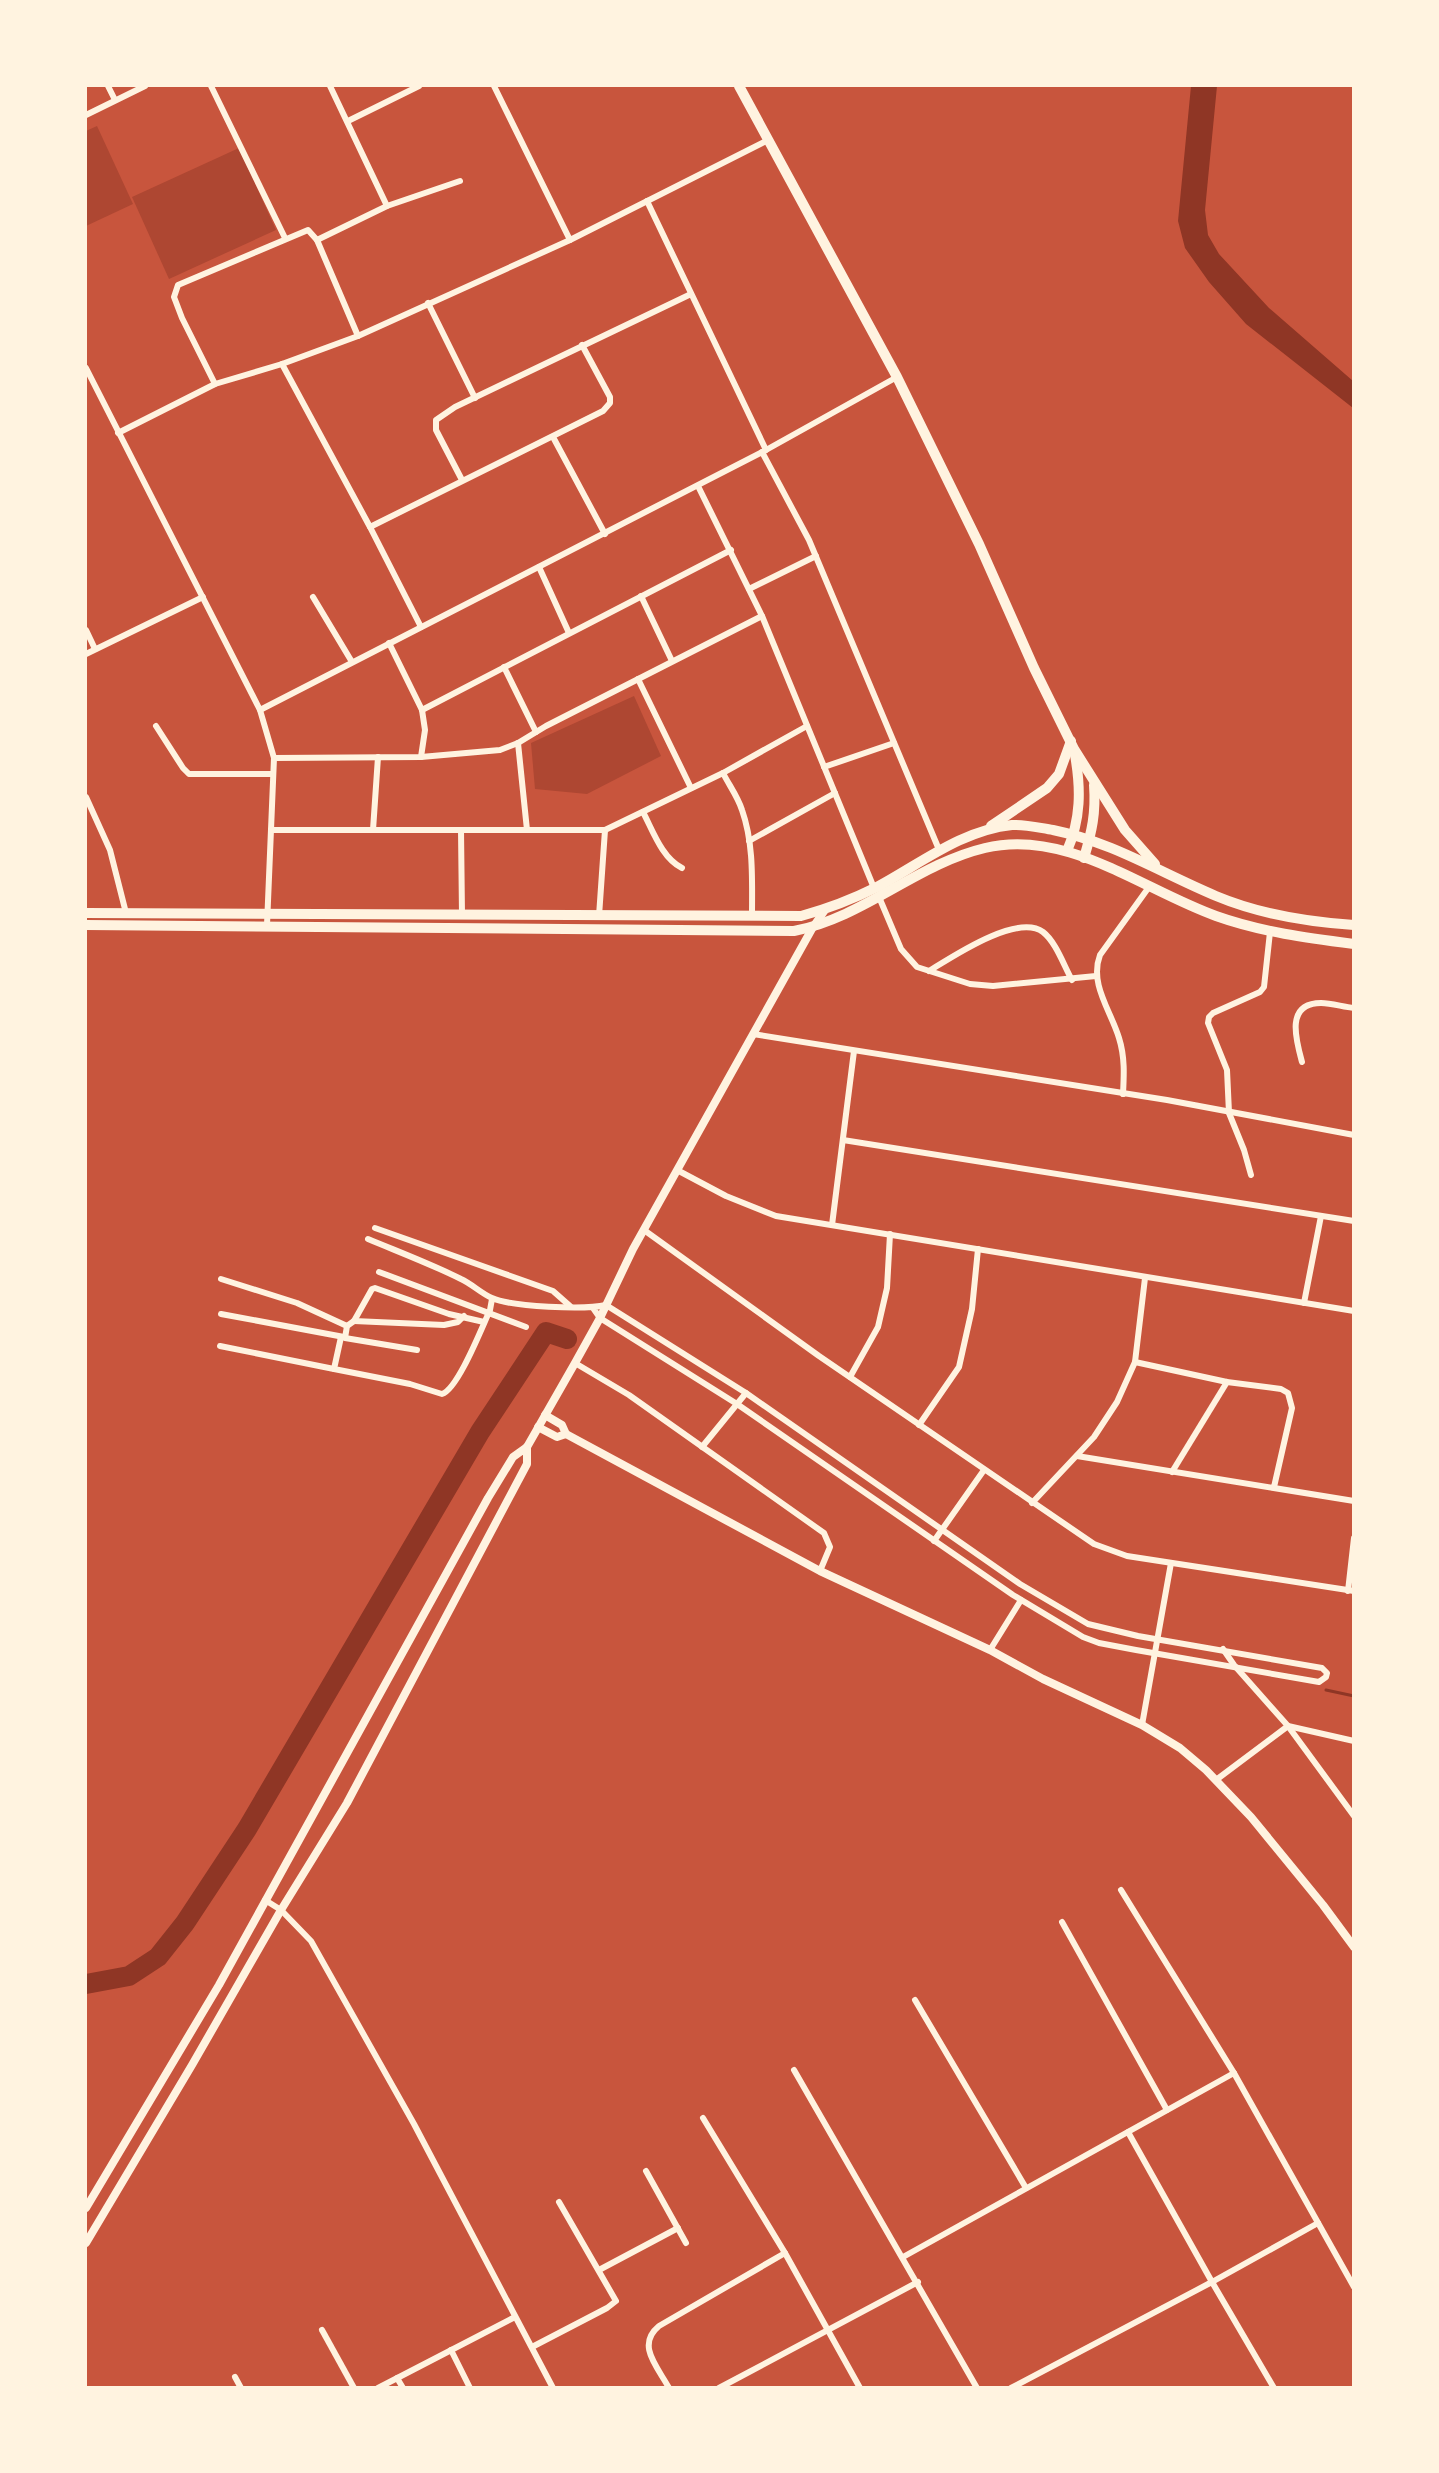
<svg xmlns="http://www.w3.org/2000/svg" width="1439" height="2473" font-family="'IBM Plex Sans',sans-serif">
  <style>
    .green { fill: #ae4732 }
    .water { fill: #8f3625 }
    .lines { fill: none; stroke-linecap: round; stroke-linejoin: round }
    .stream { stroke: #8f3625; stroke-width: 3 }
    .river { stroke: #8f3625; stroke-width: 20 }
    .minor { stroke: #fff3e0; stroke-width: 6 }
    .tertiary { stroke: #fff3e0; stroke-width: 8 }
    .primary { stroke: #fff3e0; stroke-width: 10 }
  </style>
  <rect width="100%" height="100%" fill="#c8553d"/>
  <!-- green -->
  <g class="green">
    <polygon points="97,126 133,204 86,226 86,131"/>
    <polygon points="239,148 276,230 169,279 132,197"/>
    <polygon points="634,696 661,756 587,794 535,789 531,743"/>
  </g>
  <!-- water -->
  <polygon class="water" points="1191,86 1217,86 1205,210 1208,235 1219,254 1269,308 1353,381 1353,408 1246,324 1209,282 1185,248 1178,221"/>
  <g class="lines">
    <!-- stream -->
    <polyline class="stream" points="1326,1690 1354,1696"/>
    <!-- river -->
    <polyline class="river" points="86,1984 129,1976 158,1957 185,1923 247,1829 480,1432 546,1332 567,1339"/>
    <!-- minor -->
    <g class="minor">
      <polyline points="108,86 115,100"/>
      <polyline points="211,86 285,238"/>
      <polyline points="330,86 387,206 317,240 358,336"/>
      <polyline points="494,86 570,240"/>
      <polyline points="86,115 145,86"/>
      <polyline points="348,121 419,86"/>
      <polyline points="647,201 766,450"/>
      <polyline points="387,206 460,181"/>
      <polyline points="428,303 475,398"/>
      <polyline points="282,364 370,527 421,627"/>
      <polyline points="86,368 260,710 274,758 267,925"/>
      <polyline points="215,384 182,318 174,297 178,285 308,230 317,240"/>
      <polyline points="118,433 215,384 282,364 358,336 570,240 768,140"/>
      <polyline points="553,437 605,534"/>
      <polyline points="762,452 809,540 940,852"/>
      <polyline points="462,480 436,430 436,420 455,407 691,294"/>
      <polyline points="698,486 762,616 874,888"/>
      <polyline points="370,527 603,411 610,403 610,397 582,345"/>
      <polyline points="539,567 569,633"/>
      <polyline points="749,589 816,556"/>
      <polyline points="641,596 672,661"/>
      <polyline points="313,597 352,662"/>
      <polyline points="86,630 95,649"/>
      <polyline points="389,643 422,710 425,730 421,757"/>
      <polyline points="86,654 203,597"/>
      <polyline points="504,667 536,732"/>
      <polyline points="638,679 691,788"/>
      <polyline points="260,710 766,450 897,377"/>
      <polyline points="422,710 731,550"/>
      <polyline points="156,726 183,768 189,774 273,774"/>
      <polyline points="518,743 527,830"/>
      <polyline points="274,758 421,757 500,750 518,743 546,726 762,616"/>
      <polyline points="824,767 894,743"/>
      <path d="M723 773C729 785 738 797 742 810 754 844 752 881 752 917"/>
      <polyline points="86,797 110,850 126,913"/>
      <path d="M643 812C653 831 662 858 682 868"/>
      <polyline points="271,830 605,830 723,773 807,726"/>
      <polyline points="373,830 378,757"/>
      <polyline points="461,830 462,915"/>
      <polyline points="749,841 835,793"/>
      <polyline points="879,897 901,949 917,967 970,984 993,986 1096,976"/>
      <polyline points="599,916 605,830"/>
      <path d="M929 971C952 957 1017 913 1043 932 1056 942 1064 966 1072 980"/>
      <polyline points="753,1034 1167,1100 1354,1135"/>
      <path d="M1302 1062C1296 1040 1285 1003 1321 1003 1332 1003 1343 1007 1354 1008"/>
      <path d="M1123 1094C1124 1075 1125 1057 1119 1038 1111 1011 1089 984 1100 955L1149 887"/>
      <polyline points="843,1140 1354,1221"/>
      <polyline points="677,1170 726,1196 776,1216 1354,1311"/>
      <polyline points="1251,1175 1244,1150 1229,1113 1227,1070 1208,1023 1209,1017 1213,1013 1260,992 1264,987 1270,932"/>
      <polyline points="832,1225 854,1051"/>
      <polyline points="375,1228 553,1291 570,1306"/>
      <polyline points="644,1230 819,1356 1094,1544 1127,1556 1354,1591"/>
      <path d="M368 1239C399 1252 431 1264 461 1279 472 1284 482 1294 492 1298 512 1307 585 1310 606 1305L746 1393 1020 1584 1088 1624 1138 1636 1322 1668 1327 1673 1326 1677 1319 1682 1136 1650 1099 1643 1083 1637 1013 1595 737 1404 600 1318 593 1308"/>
      <polyline points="379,1272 526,1327"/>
      <polyline points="221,1279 297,1303 347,1326"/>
      <polyline points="1304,1303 1321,1216"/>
      <polyline points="221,1314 344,1337"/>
      <polyline points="354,1321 444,1325 458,1322 464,1316"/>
      <path d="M341 1337 334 1369 410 1384 442 1394C458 1389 482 1327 490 1310L492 1299"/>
      <polyline points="220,1346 334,1369"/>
      <polyline points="417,1350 345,1338 347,1326 354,1321 372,1289 375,1288 449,1314 484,1322"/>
      <polyline points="1135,1362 1227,1382 1281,1389 1288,1393 1292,1408 1274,1487"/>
      <polyline points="575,1363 629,1395 824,1533 830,1547 820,1571"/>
      <polyline points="850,1377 878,1327 887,1288 890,1234"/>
      <polyline points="919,1425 959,1367 972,1309 978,1249"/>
      <polyline points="702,1447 746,1393"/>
      <polyline points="1077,1456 1354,1501"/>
      <polyline points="1172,1472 1227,1382"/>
      <polyline points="1032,1503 1094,1437 1117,1402 1135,1362 1145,1278"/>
      <polyline points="934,1541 984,1470"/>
      <polyline points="1348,1591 1354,1538"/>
      <polyline points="1223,1649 1234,1665 1288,1726 1354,1816"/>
      <polyline points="990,1650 1021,1600"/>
      <polyline points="1142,1725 1171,1563"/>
      <polyline points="1216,1780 1288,1726 1354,1741"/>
      <polyline points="1121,1890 1234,2073 1354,2287"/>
      <polyline points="265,1900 281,1910 311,1941 414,2124 553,2388"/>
      <polyline points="1062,1922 1167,2110"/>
      <polyline points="915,2000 1026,2188"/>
      <polyline points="794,2070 977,2388"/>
      <polyline points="703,2118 785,2253 860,2388"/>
      <polyline points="1128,2132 1212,2282 1274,2388"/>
      <polyline points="646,2171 686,2243"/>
      <polyline points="903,2257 1234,2073"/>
      <polyline points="599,2270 678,2228"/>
      <polyline points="322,2330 354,2388"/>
      <polyline points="532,2347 607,2308 616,2301 559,2202"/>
      <polyline points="451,2350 470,2388"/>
      <polyline points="235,2377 241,2388"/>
      <polyline points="397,2378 403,2388"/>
      <polyline points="378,2388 515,2317"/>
      <path d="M669 2388C657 2366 636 2345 659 2326L785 2253"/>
      <polyline points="719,2388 918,2282"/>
      <polyline points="1011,2388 1212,2282 1318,2223"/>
    </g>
    <!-- tertiary -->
    <g class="tertiary">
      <polyline points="538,1427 557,1437 566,1434 562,1425 545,1415"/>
      <polyline points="566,1434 820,1571 990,1650 1043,1679 1142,1725 1180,1748 1206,1770 1251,1817 1323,1905 1354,1947"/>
      <polyline points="86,2208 219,1985 488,1498 513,1457 527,1447 575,1363 600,1318 633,1249 813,927 825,910"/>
      <polyline points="86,2243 192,2065 281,1910 347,1803 527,1464 527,1447"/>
    </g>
    <!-- primary -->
    <g class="primary">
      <polyline points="739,86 897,377 979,544 1034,668 1074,749 1125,830 1155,864"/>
      <polyline points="991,826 1047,788 1059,774 1071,741"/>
      <path d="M1067 851C1081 819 1081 789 1075 755"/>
      <path d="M1084 858C1092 831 1096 813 1094 785"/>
      <path d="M86 913 801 916C827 909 853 899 877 887 920 864 962 830 1012 825 1025 824 1040 828 1053 830 1112 842 1161 873 1216 896 1259 914 1308 922 1354 925"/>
      <path d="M86 925 794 931C863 918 917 864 985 848 1066 828 1143 890 1216 916 1261 932 1307 938 1354 944"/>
    </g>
  </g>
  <!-- border -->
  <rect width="1439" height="2473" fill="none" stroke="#fff3e0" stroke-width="174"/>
</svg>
